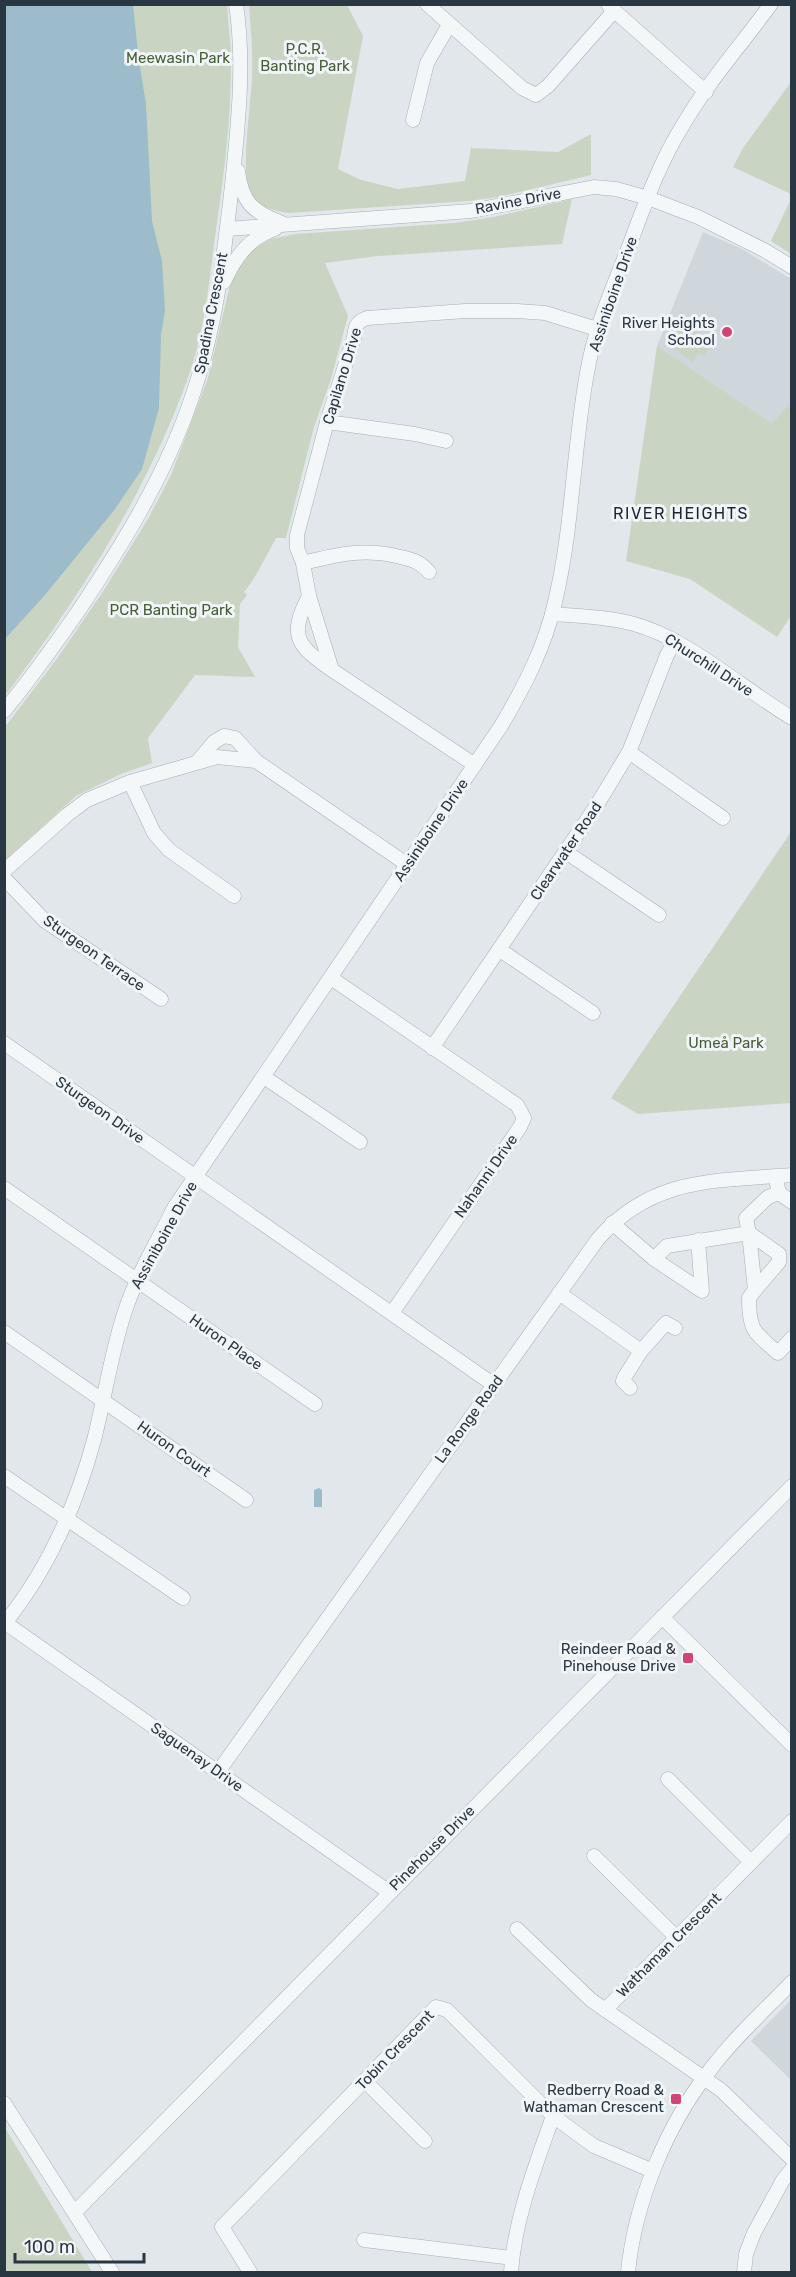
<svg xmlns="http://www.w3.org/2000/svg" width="796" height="2277" font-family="Rubik,sans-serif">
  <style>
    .built { fill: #cfd6dc }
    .green { fill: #cad4c2 }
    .water { fill: #9cbccb }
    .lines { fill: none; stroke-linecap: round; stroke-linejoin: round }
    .minor-casing { stroke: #a6afb4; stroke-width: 15 }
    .minor { stroke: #f4f7f8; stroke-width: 14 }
    .poi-dot { fill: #d14574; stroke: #f1f5f8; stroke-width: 2 }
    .labels { text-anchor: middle; stroke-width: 6; stroke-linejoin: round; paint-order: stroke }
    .park-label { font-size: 15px; fill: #455e36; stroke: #f1f5f8 }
    .street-label { font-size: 15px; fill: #293742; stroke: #f1f5f8 }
    .poi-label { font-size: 15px; fill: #293742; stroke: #f1f5f8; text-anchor: end }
    .neighbourhood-label { font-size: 16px; letter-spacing: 1.5px; fill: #1b2833; stroke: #f1f5f8 }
  </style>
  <rect width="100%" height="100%" fill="#e1e7ea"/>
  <!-- built -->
  <g class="built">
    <polygon points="703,232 742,249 791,279 791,402 772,423 657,346"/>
    <polygon points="791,2000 791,2080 751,2041"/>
  </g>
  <!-- green -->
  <g class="green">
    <path d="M118 5H227C228 21 230 38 231 54 232 118 223 182 214 244 209 286 204 330 191 369 150 488 80 596 5 696V634Z"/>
    <path d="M249 5H347L363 36 338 169 361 180 398 189 465 181 471 148 558 152 591 134V175L498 197 469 201 289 213C272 211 255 206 249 188 241 168 251 103 252 78 253 54 251 29 249 5Z"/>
    <polygon points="791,82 791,194 733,167 743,148"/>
    <path d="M572 199 562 244 378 256 325 263 348 316 331 379 314 427 286 538H276C266 556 257 576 244 592L247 595 240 604 238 647 255 677 195 675 148 738 152 763 121 774 76 796 5 860V727L59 656 104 590 148 519 171 475 208 378 230 285 237 268 248 252 271 239 296 234 454 223 494 217Z"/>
    <polygon points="791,199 791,254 771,241"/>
    <polygon points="681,323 712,344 704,356 698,353 693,362 665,342 668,333 672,335"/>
    <polygon points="657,346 772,423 791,402 791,616 777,637 690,579 626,561"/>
    <polygon points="791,832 791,1103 638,1114 611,1098"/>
    <polygon points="5,2128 92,2272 5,2272"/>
  </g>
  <!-- water -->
  <g class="water">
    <polygon points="5,4 133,5 139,61 146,104 152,221 162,261 165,311 161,335 159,408 142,469 115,509 45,595 5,639"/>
    <polygon points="319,1488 322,1490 322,1507 314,1507 314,1490"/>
  </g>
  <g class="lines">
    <defs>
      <g id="minor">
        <polyline points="427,4 522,88 536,95 548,86 614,11"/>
        <polyline points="609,6 706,92"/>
        <polyline points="413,120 427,63 449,25"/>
        <path d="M238 171C242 203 253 212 282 223"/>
        <polyline points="227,229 471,211 594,187 616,189 648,198 698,217 764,250 792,267"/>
        <path d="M224 282C235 257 249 238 275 229"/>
        <polyline points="327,422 415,434 446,441"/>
        <path d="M303 563C335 555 363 548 396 556 412 560 418 560 429 572"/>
        <path d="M309 596C288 636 297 646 332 670"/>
        <path d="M552 614C579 616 608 617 634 624 687 638 744 690 792 718"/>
        <path d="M4 711C30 680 54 646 77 613 123 544 167 473 193 394 216 327 224 255 232 185 238 125 245 64 236 4"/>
        <polyline points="629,752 723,818"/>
        <polyline points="198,761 214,742 224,736 235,738 256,761"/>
        <path d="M475 765 332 670 309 596 303 563 297 548V535L327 422 354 338C355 327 356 322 367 318L465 311H517L545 313 597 329"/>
        <polyline points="130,782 154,833 169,850 234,896"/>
        <polyline points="566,852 659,915"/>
        <polyline points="4,871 67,815 87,800 130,782 217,757 256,761 408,865"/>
        <polyline points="4,878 45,921 161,999"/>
        <polyline points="500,950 593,1013"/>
        <polyline points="331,978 517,1105 524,1118 520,1127 392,1313"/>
        <polyline points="4,1043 494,1385"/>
        <polyline points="432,1048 595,808 629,752 667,655 675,641"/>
        <polyline points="264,1077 360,1142"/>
        <polyline points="777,1184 779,1193 792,1202"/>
        <polyline points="4,1188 315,1404"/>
        <polyline points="612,1223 654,1259"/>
        <polyline points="698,1240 702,1291 654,1259 667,1246 749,1233 755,1290 779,1262 779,1254 749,1233 746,1218 768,1197 779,1193"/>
        <path d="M755 1290 749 1298C749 1331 754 1332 778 1353L792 1338"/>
        <polyline points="559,1293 641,1351"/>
        <polyline points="4,1332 246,1500"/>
        <polyline points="630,1388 623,1381 624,1378 641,1351 666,1323 675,1328"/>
        <polyline points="4,1476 183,1598"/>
        <polyline points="662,1617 792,1745"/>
        <polyline points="4,1622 389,1892"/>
        <path d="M4 1624C48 1570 76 1506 94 1440 105 1397 111 1353 125 1311 137 1275 157 1242 174 1208L501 726C524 687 545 647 555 602 573 527 573 449 587 373 594 330 612 290 628 249 644 207 659 163 683 125 708 82 742 44 771 4"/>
        <path d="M218 1772 598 1239C652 1177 715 1181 792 1175"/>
        <polyline points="668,1779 751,1862"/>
        <polyline points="594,1856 676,1937"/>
        <polyline points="517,1929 591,2000 721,2090 792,2159"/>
        <polyline points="605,2010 792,1821"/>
        <polyline points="365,2081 425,2141"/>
        <polyline points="4,2103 112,2272"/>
        <polyline points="75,2212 792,1486"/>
        <polyline points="364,2240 512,2258"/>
        <polyline points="250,2272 222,2227 436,2007 447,2010 553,2116 594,2146 653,2171"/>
        <path d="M511 2272C515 2218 535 2167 553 2116"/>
        <path d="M628 2272C635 2202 666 2126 710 2070 734 2038 764 2011 792 1982"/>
        <polyline points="744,2272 746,2254 754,2233 783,2180 792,2169"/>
      </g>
    </defs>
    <!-- minor casing -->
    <use href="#minor" class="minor-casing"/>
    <!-- minor -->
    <use href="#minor" class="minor"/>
  </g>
  <!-- markers -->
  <g class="poi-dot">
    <circle cx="727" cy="332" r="6"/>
    <rect x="682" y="1652" width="12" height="12" rx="3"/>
    <rect x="670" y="2093" width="12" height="12" rx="3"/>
  </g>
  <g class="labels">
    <!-- park labels -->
    <g class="park-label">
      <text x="305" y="54">P.C.R.<tspan x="305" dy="17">Banting Park</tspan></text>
      <text x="178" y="63">Meewasin Park</text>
      <text x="171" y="615">PCR Banting Park</text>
      <text x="726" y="1048">Umeå Park</text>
    </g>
    <!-- street labels -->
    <g class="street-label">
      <text transform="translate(518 201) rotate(-11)" y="5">Ravine Drive</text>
      <text transform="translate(613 294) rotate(-71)" y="5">Assiniboine Drive</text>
      <text transform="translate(211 313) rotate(-79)" y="5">Spadina Crescent</text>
      <text transform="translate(342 376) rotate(-73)" y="5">Capilano Drive</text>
      <text transform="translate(709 665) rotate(33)" y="5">Churchill Drive</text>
      <text transform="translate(431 830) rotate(-56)" y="5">Assiniboine Drive</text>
      <text transform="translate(566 851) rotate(-56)" y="5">Clearwater Road</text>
      <text transform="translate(94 953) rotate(35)" y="5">Sturgeon Terrace</text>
      <text transform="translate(100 1110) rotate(35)" y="5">Sturgeon Drive</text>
      <text transform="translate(486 1176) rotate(-55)" y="5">Nahanni Drive</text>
      <text transform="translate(164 1235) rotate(-61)" y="5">Assiniboine Drive</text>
      <text transform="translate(226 1342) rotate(35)" y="5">Huron Place</text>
      <text transform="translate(469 1419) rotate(-54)" y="5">La Ronge Road</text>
      <text transform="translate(174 1449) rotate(35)" y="5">Huron Court</text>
      <text transform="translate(197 1757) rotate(35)" y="5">Saguenay Drive</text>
      <text transform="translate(432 1848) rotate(-45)" y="5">Pinehouse Drive</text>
      <text transform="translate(669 1945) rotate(-45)" y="5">Wathaman Crescent</text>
      <text transform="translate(395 2050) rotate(-46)" y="5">Tobin Crescent</text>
    </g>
    <!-- poi labels -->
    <g class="poi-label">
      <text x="715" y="328">River Heights<tspan x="715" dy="17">School</tspan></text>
      <text x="676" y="1654">Reindeer Road &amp;<tspan x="676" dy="17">Pinehouse Drive</tspan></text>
      <text x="664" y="2095">Redberry Road &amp;<tspan x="664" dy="17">Wathaman Crescent</tspan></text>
    </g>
    <!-- neighbourhood labels -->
    <g class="neighbourhood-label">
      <text x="681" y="519">RIVER HEIGHTS</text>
    </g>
  </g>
  <!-- border -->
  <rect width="796" height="2277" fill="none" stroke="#293742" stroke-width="12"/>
  <!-- scale -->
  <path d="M15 2253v9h129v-9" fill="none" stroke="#293742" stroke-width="3"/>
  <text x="24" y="2253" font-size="18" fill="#293742" stroke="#f1f5f8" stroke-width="4.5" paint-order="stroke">100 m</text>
</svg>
